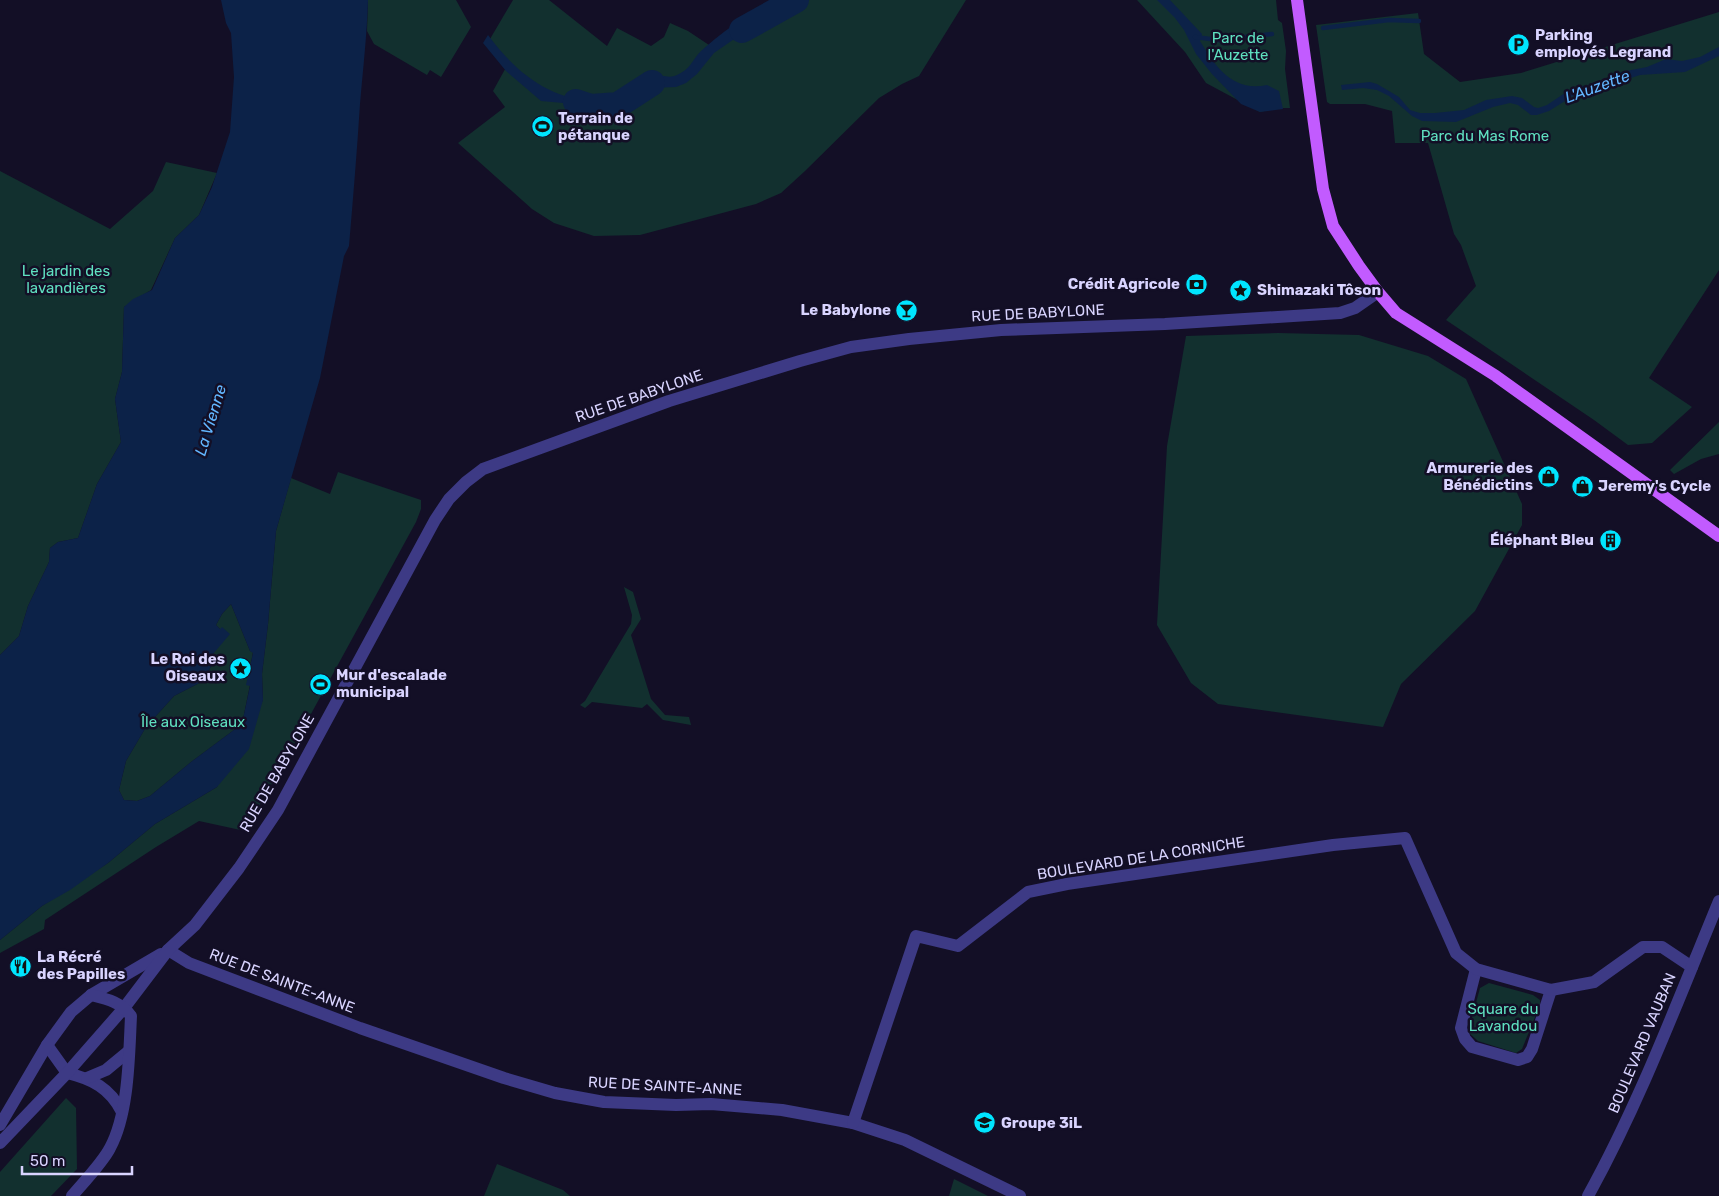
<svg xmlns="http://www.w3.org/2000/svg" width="1719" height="1196" font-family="Rubik,sans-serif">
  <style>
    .green { fill: #12302f }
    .water { fill: #0c2248; fill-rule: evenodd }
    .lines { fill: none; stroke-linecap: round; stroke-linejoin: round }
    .stream { stroke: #0c2248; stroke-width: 4.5 }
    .river { stroke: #0c2248; stroke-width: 26 }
    .minor { stroke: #3d3a85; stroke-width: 12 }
    .major { stroke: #c25bff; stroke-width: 12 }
    .labels { text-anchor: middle; stroke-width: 5; stroke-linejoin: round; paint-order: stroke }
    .poi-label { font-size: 15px; font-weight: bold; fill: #d9d4ff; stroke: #130f26; text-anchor: start }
    .park-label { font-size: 15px; fill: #5fe0c0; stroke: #130f26 }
    .street-label { font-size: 15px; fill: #d9d4ff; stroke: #130f26 }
    .water-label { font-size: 16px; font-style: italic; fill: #62b6ff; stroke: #130f26 }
  </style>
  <rect width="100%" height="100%" fill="#130f26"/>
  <!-- green -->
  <g class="green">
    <polygon points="368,0 456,0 471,27 441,77 430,70 427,75 374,44 367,31"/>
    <polygon points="513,0 549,0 607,46 617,28 651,46 664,37 670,23 688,31 709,45 737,23 756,13 770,0 966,0 919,76 902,84 879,98 805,171 781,193 756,204 640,235 594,236 554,223 532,209 458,143 505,107 493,91 509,62 490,39"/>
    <polygon points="1137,0 1276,0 1278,20 1282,23 1286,51 1285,69 1290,108 1277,108 1260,112 1206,83 1185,52"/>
    <polygon points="1719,12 1719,270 1649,378 1692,407 1652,443 1628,445 1594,420 1446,320 1476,286 1461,245 1454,234 1428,143 1395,143 1392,111 1365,104 1330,104 1327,102 1316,25 1418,13 1424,54 1460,82 1521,73"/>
    <polygon points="166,162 217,173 199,215 175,238 151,290 124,307 122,372 115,399 121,442 97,484 78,538 58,542 50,548 49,562 28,606 19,636 0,655 0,171 110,229 153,191"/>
    <polygon points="1278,333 1359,335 1428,356 1466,379 1522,504 1522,525 1475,611 1401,684 1383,727 1218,704 1191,683 1157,625 1167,446 1186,336"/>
    <polygon points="1719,422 1719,454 1701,459 1674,474 1670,470"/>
    <polygon points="338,472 421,500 421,509 416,522 300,734 245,831 199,821 156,847 45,920 44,929 0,953 0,940 42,906 108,863 155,824 217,787 263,700 262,674 268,624 276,531 291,478 330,494"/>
    <polygon points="624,587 633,592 641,619 631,635 651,699 665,715 689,717 691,725 663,720 647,704 642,708 592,702 585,708 580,705 585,701 631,624 632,615"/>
    <polygon points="231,604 250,651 253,652 247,684 250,685 242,724 191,762 150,796 137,801 124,800 119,790 126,761 146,727 174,696 203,681 216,657 213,654 220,629 216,625 222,614"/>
    <polygon points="1489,983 1533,995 1540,1000 1540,1005 1522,1049 1516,1053 1478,1041 1468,1032 1480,988"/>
    <polygon points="66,1098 76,1108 77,1169 51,1196 0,1196 0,1172"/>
    <polygon points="497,1164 563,1190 570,1196 484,1196"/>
    <polygon points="954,1179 988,1196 949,1196"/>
  </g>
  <!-- water -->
  <g class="water">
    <path d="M221 0H368C367 35 363 69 360 104 357 151 353 199 349 246L344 256 320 378 276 531 268 624 262 674 263 700 249 749 217 787 155 824 108 863 70 890 42 906 0 940V655L19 636 28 606 49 562 50 548 58 542 78 538 97 484 121 442 115 399 122 372 124 307 133 299 152 290 175 238 199 215 212 187 230 132 234 77 231 33 226 23ZM231 604 250 651 253 653 246 685 250 686 242 724 191 762 150 796 137 801 124 800 119 790 126 761 146 727 174 696 203 681 216 657 213 654 230 634 222 627 220 629 216 625 222 614Z"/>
    <path d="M1157 0H1170L1202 34 1200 41C1216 67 1232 92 1267 85L1279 91 1283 109 1260 112 1241 104 1212 74 1196 54 1184 30 1175 18Z"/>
    <path d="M764 5 777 16 753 26 714 53 697 74 686 83 676 87 653 88 620 109 623 96 648 76C658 72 667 80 677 75 691 69 692 60 701 51 712 41 726 30 738 22 748 17 756 14 764 5Z"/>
    <path d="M488 35C518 76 558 106 611 100L608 112H592L563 103 541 101 506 71 483 43Z"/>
    <polygon points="1719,47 1719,56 1685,72 1640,75 1591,91 1573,96 1549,111 1537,115 1531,115 1518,105 1510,103 1493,107 1456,122 1422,121 1412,116 1389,96 1377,90 1363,88 1342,90 1341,85 1370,82 1377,84 1399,97 1410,110 1420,113 1435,113 1464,110 1486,100 1512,96 1522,98 1534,107 1538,108 1547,105 1574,87 1591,85 1621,72 1647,67 1666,59 1682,61 1700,57"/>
  </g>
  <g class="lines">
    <!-- stream -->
    <g class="stream">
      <polyline points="1323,28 1389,20 1419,21"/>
      <polyline points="1195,37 1218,40 1272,34"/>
    </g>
    <!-- river -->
    <g class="river">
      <polyline points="742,30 796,0"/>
      <polyline points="576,102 591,107 618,105 652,83"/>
    </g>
    <!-- minor -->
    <g class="minor">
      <polyline points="168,950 189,963 360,1028 504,1078 555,1093 604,1102 676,1105 711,1104 782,1110 853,1123 905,1140 1020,1196"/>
      <polyline points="1476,969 1461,1028 1465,1039 1472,1047 1518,1060 1527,1057 1532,1049 1551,990"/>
      <polyline points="47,1045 67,1073"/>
      <path d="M67 1073C92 1079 110 1088 122 1112"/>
      <polyline points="87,1078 106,1070 129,1051"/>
      <polyline points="853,1123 916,936 958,946 1028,892 1067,884 1333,845 1405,838 1456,953 1476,969 1551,990 1594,982 1643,947 1662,947 1692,967"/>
      <polyline points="0,1125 47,1045 71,1012 91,995 161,954"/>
      <polyline points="0,1143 67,1073 124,1008 168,950 195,925 239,868 278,810 435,520 449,499 466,482 483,469 669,401 800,361 851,347 909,339 1001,330 1165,324 1340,313 1355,308 1378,292"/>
      <path d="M72 1196C83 1183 103 1162 110 1148 129 1113 129 1055 131 1016 121 1002 107 999 91 995"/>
      <path d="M1588 1196C1640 1102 1678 1000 1719 901"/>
    </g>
    <!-- major -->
    <polyline class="major" points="1297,0 1323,189 1333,226 1359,266 1378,292 1396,313 1496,376 1719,536"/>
  </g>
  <!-- icons -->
  <defs>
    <symbol id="parking-disc" viewBox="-11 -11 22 22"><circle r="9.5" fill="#00e5ff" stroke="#130f26"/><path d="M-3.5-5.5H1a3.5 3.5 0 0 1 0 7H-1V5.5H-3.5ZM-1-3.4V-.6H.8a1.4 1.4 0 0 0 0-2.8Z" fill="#111"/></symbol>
    <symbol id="stadium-disc" viewBox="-11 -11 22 22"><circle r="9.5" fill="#00e5ff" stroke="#130f26"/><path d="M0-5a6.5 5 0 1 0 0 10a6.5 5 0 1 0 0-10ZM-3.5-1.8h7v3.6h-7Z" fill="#111"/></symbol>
    <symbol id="bank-disc" viewBox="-11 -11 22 22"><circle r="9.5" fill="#00e5ff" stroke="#130f26"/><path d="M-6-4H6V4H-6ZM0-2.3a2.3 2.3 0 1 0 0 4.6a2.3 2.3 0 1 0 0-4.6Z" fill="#111"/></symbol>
    <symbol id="sight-disc" viewBox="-11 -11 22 22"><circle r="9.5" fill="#00e5ff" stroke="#130f26"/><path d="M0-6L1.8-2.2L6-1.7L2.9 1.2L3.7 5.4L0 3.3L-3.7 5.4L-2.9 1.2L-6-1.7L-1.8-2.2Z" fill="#111"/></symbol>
    <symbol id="bar-disc" viewBox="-11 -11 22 22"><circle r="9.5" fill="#00e5ff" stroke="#130f26"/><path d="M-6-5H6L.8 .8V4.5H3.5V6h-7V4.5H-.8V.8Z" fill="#111"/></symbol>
    <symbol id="shop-disc" viewBox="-11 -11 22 22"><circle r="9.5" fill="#00e5ff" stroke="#130f26"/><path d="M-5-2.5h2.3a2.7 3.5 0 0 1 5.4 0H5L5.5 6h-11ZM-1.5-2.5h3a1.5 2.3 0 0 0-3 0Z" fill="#111"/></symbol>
    <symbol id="building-disc" viewBox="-11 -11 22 22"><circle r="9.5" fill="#00e5ff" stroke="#130f26"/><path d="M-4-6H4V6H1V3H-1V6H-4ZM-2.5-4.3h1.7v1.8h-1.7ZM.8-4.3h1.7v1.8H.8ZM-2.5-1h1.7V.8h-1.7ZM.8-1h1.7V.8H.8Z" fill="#111"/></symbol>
    <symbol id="restaurant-disc" viewBox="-11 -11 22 22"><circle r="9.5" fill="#00e5ff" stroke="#130f26"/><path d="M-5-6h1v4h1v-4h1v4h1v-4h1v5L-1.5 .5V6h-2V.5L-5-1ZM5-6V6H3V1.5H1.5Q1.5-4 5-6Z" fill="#111"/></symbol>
    <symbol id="university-disc" viewBox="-11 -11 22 22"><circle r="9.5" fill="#00e5ff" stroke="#130f26"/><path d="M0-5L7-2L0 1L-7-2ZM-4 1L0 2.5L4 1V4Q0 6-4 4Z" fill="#111"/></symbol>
  </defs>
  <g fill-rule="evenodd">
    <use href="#parking-disc" x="1506" y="32" width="25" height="25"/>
    <use href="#stadium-disc" x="530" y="114" width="25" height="25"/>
    <use href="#bank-disc" x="1184" y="272" width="25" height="25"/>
    <use href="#sight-disc" x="1228" y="278" width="25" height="25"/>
    <use href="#bar-disc" x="894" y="298" width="25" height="25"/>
    <use href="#shop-disc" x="1536" y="464" width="25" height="25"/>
    <use href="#shop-disc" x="1570" y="474" width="25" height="25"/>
    <use href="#building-disc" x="1598" y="528" width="25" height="25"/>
    <use href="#sight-disc" x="228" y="656" width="25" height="25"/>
    <use href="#stadium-disc" x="308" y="672" width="25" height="25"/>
    <use href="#restaurant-disc" x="8" y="954" width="25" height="25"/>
    <use href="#university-disc" x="972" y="1110" width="25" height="25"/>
  </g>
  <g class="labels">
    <!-- poi labels -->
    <g class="poi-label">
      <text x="1535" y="40">Parking<tspan x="1535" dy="17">employés Legrand</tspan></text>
      <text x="558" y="123">Terrain de<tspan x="558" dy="17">pétanque</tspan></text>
      <text x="1180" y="289" text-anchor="end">Crédit Agricole</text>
      <text x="1257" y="295">Shimazaki Tôson</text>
      <text x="891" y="315" text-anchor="end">Le Babylone</text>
      <text x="1533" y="473" text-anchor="end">Armurerie des<tspan x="1533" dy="17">Bénédictins</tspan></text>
      <text x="1598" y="491">Jeremy's Cycle</text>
      <text x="1594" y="545" text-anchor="end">Éléphant Bleu</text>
      <text x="225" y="664" text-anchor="end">Le Roi des<tspan x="225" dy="17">Oiseaux</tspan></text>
      <text x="336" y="680">Mur d'escalade<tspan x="336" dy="17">municipal</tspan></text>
      <text x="37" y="962">La Récré<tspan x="37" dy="17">des Papilles</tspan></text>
      <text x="1001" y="1128">Groupe 3iL</text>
    </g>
    <!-- park labels -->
    <g class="park-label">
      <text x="1238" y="43">Parc de<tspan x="1238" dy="17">l'Auzette</tspan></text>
      <text x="1485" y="141">Parc du Mas Rome</text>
      <text x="66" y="276">Le jardin des<tspan x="66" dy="17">lavandières</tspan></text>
      <text x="193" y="727">Île aux Oiseaux</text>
      <text x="1503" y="1014">Square du<tspan x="1503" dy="17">Lavandou</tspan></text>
    </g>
    <!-- street labels -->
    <g class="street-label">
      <text transform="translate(1038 313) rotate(-3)" y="5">RUE DE BABYLONE</text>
      <text transform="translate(639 396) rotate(-19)" y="5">RUE DE BABYLONE</text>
      <text transform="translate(277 773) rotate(-60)" y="5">RUE DE BABYLONE</text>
      <text transform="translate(1141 858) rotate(-9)" y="5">BOULEVARD DE LA CORNICHE</text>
      <text transform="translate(282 981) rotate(21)" y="5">RUE DE SAINTE-ANNE</text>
      <text transform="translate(1642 1043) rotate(-67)" y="5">BOULEVARD VAUBAN</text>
      <text transform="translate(665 1086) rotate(3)" y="5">RUE DE SAINTE-ANNE</text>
    </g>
    <!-- water labels -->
    <g class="water-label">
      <text transform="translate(1597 86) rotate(-20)" y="6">L'Auzette</text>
      <text transform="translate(210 420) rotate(-73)" y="6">La Vienne</text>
    </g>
  </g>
  <!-- scale -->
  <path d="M22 1166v8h110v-8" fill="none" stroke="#d9d4ff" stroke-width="2.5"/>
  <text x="30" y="1166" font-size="15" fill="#d9d4ff" stroke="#130f26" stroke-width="4" paint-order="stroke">50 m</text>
</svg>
